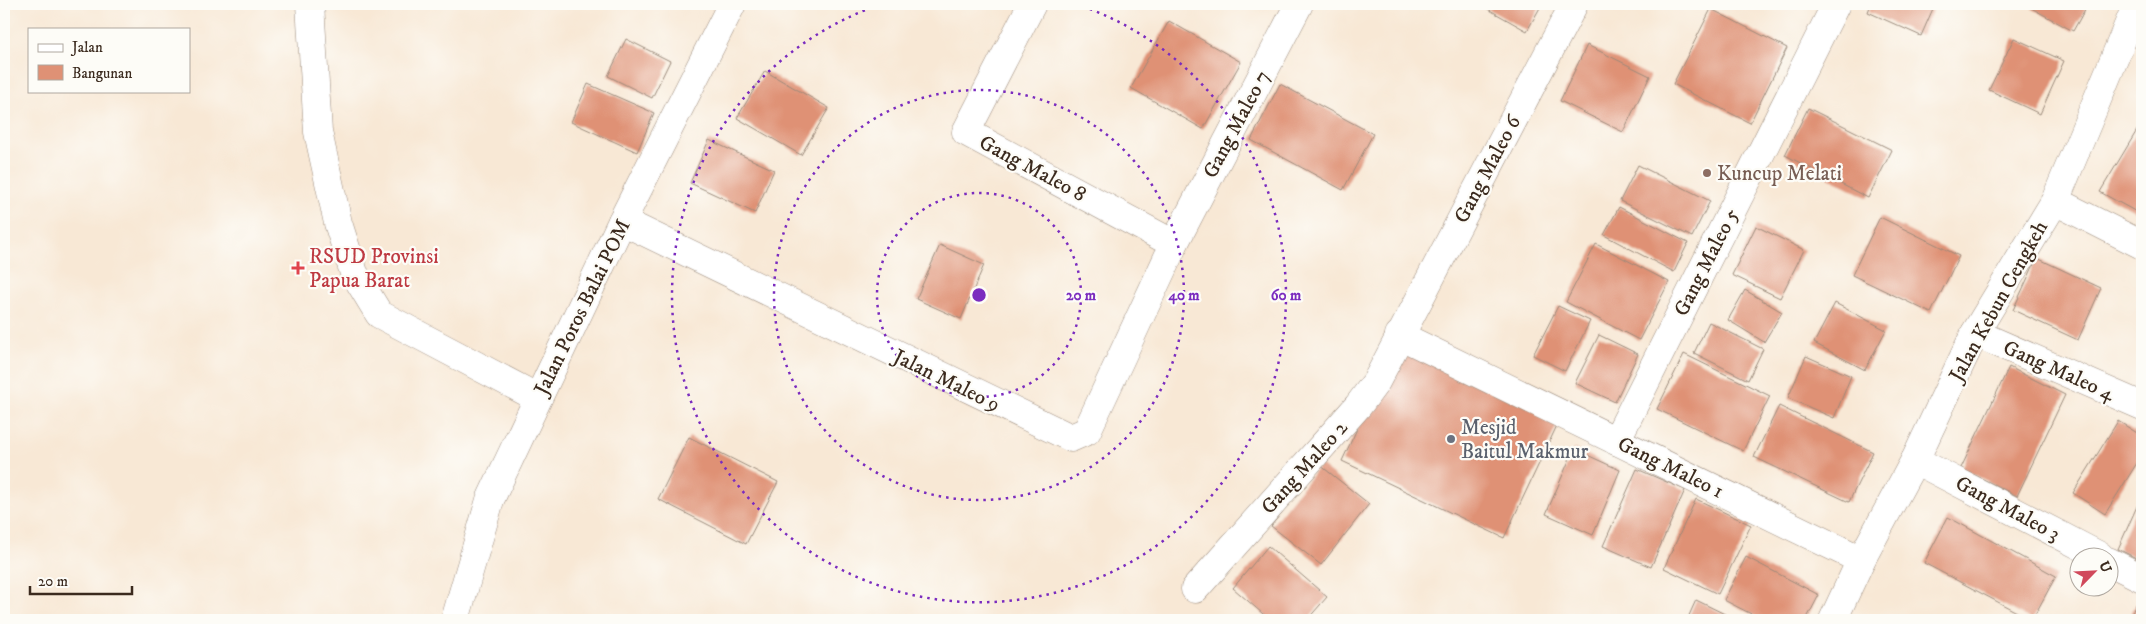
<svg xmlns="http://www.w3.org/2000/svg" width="2146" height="624" font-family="'IM FELL DW Pica',serif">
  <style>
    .building { fill: #df9175 }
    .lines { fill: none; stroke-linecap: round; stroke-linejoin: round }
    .street-casing { stroke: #9a897a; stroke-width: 29 }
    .street { stroke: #fff; stroke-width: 28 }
    .ring { fill: none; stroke: #7b2cbf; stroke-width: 2.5; stroke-dasharray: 2.5 5 }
    .education-dot { fill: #8d6e63; stroke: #fdfcf7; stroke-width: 2 }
    .health-dot { fill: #e0444e; stroke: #fdfcf7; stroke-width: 2 }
    .worship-dot { fill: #6b7280; stroke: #fdfcf7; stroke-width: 2 }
    .labels { text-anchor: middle; stroke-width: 4.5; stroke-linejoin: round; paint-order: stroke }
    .street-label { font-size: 21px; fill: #3b2a1e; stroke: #fdfcf7 }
    .education-label { font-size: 21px; fill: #785e54; stroke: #fdfcf7; text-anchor: start }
    .health-label { font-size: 21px; fill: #be3a42; stroke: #fdfcf7; text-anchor: start }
    .worship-label { font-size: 21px; fill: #5b616d; stroke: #fdfcf7; text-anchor: start }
    .centre { fill: #7b2cbf; stroke: #fdfcf7; stroke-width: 2.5 }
    .ring-label { font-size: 15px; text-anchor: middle; font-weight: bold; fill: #7b2cbf; stroke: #fdfcf7; stroke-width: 4.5; stroke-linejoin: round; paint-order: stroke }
  </style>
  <rect width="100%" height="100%" fill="#fdfcf7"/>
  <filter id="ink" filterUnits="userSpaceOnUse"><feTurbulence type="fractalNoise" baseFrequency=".02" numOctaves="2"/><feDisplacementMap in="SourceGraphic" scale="10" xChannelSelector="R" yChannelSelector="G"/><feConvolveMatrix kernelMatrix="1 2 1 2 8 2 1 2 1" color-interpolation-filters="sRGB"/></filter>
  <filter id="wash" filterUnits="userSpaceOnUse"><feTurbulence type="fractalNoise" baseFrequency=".0096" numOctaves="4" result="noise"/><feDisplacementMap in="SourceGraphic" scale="20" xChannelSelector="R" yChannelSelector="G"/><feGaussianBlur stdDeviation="1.12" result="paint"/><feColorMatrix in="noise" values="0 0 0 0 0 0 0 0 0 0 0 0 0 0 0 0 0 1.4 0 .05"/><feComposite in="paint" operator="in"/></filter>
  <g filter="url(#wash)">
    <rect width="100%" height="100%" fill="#f8e8d5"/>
    <g id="blocks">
      <!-- building -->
      <g class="building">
        <polygon points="1479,4 1542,4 1527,31"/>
        <polygon points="1871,4 1935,4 1921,36 1868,12"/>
        <polygon points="2024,4 2088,4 2073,31"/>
        <polygon points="1711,9 1787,48 1750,123 1673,84"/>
        <polygon points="1169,21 1241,62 1203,129 1131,88"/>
        <polygon points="2014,38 2064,61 2040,114 1989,90"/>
        <polygon points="626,39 670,61 652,98 608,76"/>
        <polygon points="1587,45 1650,76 1623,132 1560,101"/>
        <polygon points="765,71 829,108 801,155 737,118"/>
        <polygon points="588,84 654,113 637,152 571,122"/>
        <polygon points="1280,84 1373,134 1343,190 1251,140"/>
        <polygon points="1808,108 1892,150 1868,198 1785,155"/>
        <polygon points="2142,122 2142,215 2100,192"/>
        <polygon points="709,140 774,170 755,213 690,183"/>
        <polygon points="1638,165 1710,201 1692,237 1620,201"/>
        <polygon points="1619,207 1688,243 1674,272 1604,235"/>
        <polygon points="1880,217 1959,256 1931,313 1852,275"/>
        <polygon points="1756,226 1804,250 1780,298 1732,275"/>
        <polygon points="1596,244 1669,282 1639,340 1566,302"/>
        <polygon points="940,245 984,265 961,319 916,299"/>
        <polygon points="2037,258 2101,288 2078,340 2013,310"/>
        <polygon points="1745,290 1782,312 1764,342 1728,320"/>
        <polygon points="1835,303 1886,330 1865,370 1814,343"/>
        <polygon points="1558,306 1590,321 1565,371 1533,355"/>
        <polygon points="1709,322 1763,349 1748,380 1694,353"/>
        <polygon points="1599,335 1638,354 1615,402 1575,383"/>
        <polygon points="1400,337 1561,417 1504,538 1342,461"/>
        <polygon points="1684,354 1770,396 1743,451 1657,409"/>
        <polygon points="1806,356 1851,376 1834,418 1788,398"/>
        <polygon points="2009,367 2065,395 2017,496 1961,468"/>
        <polygon points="1779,406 1873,452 1849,502 1754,457"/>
        <polygon points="2118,421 2142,436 2142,455 2105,514 2073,493"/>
        <polygon points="689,437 778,482 746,544 658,499"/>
        <polygon points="1574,449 1620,470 1593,535 1546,514"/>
        <polygon points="1320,465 1369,504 1321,565 1271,526"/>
        <polygon points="1637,469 1685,490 1651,567 1603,546"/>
        <polygon points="1696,499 1751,525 1718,594 1664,568"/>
        <polygon points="2138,504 2142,505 2142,561 2118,549"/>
        <polygon points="1948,517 2056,576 2032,620 1924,563"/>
        <polygon points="1268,546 1327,597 1307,620 1270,620 1233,588"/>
        <polygon points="1746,557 1819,595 1806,620 1763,620 1724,600"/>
        <polygon points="2140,597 2142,598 2142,620 2128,620"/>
        <polygon points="1696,600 1737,620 1687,620"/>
      </g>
    </g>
  </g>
  <g filter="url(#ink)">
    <use href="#blocks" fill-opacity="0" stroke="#9a897a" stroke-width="1"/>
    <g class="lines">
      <defs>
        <g id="street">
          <polyline points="310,4 318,132 338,223 354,273 379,314 538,398"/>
          <polyline points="1032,4 966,132 1174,244"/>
          <polyline points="2055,201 2142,245"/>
          <polyline points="622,221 1071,438 1087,431 1174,244 1299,4"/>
          <polyline points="1975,333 2142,406"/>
          <polyline points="1399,335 1861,560"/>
          <polyline points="1616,441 1836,4"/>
          <polyline points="1915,460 2100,556"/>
          <polyline points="2108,561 2142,578"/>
          <polyline points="1195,589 1358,406 1376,382 1574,4"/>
          <polyline points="455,620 490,500 622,221 732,4"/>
          <polyline points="1833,620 1861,560 1915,460 1975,333 2055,201 2137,4"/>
        </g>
      </defs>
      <!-- street casing -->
      <use href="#street" class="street-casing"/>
      <!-- street -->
      <use href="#street" class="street"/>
    </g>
  </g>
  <!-- distance rings -->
  <g class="ring">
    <circle cx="979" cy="295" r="102"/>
    <circle cx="979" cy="295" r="205"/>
    <path d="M1076 4A307 307 0 1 1 882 4"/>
  </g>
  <!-- markers -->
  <circle class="education-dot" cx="1707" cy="173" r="5"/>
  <path class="health-dot" d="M295.5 260.5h5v5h5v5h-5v5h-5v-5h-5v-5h5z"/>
  <circle class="worship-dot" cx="1451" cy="439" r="5"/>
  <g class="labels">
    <!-- street labels -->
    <g class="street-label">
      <text transform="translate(1236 124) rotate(-62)" y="7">Gang Maleo 7</text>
      <text transform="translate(1033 168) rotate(28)" y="7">Gang Maleo 8</text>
      <text transform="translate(1487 169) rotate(-62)" y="7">Gang Maleo 6</text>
      <text transform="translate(1706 262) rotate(-63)" y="7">Gang Maleo 5</text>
      <text transform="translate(1998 301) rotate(-61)" y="7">Jalan Kebun Cengkeh</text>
      <text transform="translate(582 307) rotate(-64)" y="7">Jalan Poros Balai POM</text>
      <text transform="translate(2059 370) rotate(24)" y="7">Gang Maleo 4</text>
      <text transform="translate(947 380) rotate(26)" y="7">Jalan Maleo 9</text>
      <text transform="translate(1304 467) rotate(-48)" y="7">Gang Maleo 2</text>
      <text transform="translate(1671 467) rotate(26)" y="7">Gang Maleo 1</text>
      <text transform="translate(2008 508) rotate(28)" y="7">Gang Maleo 3</text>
    </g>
    <!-- education labels -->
    <g class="education-label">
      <text x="1717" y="180">Kuncup Melati</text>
    </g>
    <!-- health labels -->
    <g class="health-label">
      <text x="309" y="263">RSUD Provinsi<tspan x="309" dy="24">Papua Barat</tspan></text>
    </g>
    <!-- worship labels -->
    <g class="worship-label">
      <text x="1461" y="434">Mesjid<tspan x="1461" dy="24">Baitul Makmur</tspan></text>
    </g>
  </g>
  <circle cx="979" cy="295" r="8" class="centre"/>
  <g class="ring-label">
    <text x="1081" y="300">20 m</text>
    <text x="1184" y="300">40 m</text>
    <text x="1286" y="300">60 m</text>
  </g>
  <!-- margin -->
  <rect width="2146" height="624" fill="none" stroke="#fdfcf7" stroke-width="20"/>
  <!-- legend -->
  <rect x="28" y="28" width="162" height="65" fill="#fdfcf7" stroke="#afa8a0"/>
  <rect x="38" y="44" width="25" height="8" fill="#ffffff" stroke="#afa8a0"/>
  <text x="72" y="52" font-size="15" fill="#3b2a1e">Jalan</text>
  <rect x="38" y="65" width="25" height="15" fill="#df9175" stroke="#afa8a0"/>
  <text x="72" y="78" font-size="15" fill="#3b2a1e">Bangunan</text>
  <!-- north arrow -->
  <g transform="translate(2094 572) rotate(66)"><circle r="24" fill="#fdfcf7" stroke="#afa8a0"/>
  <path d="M0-4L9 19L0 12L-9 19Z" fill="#d1495b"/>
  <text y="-8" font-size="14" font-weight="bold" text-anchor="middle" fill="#3b2a1e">U</text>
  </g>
  <!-- scale -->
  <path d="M30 586v8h102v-8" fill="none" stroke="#3b2a1e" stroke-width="2.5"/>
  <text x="38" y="586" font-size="15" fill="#3b2a1e" stroke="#fdfcf7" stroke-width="4" paint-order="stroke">20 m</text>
</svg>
